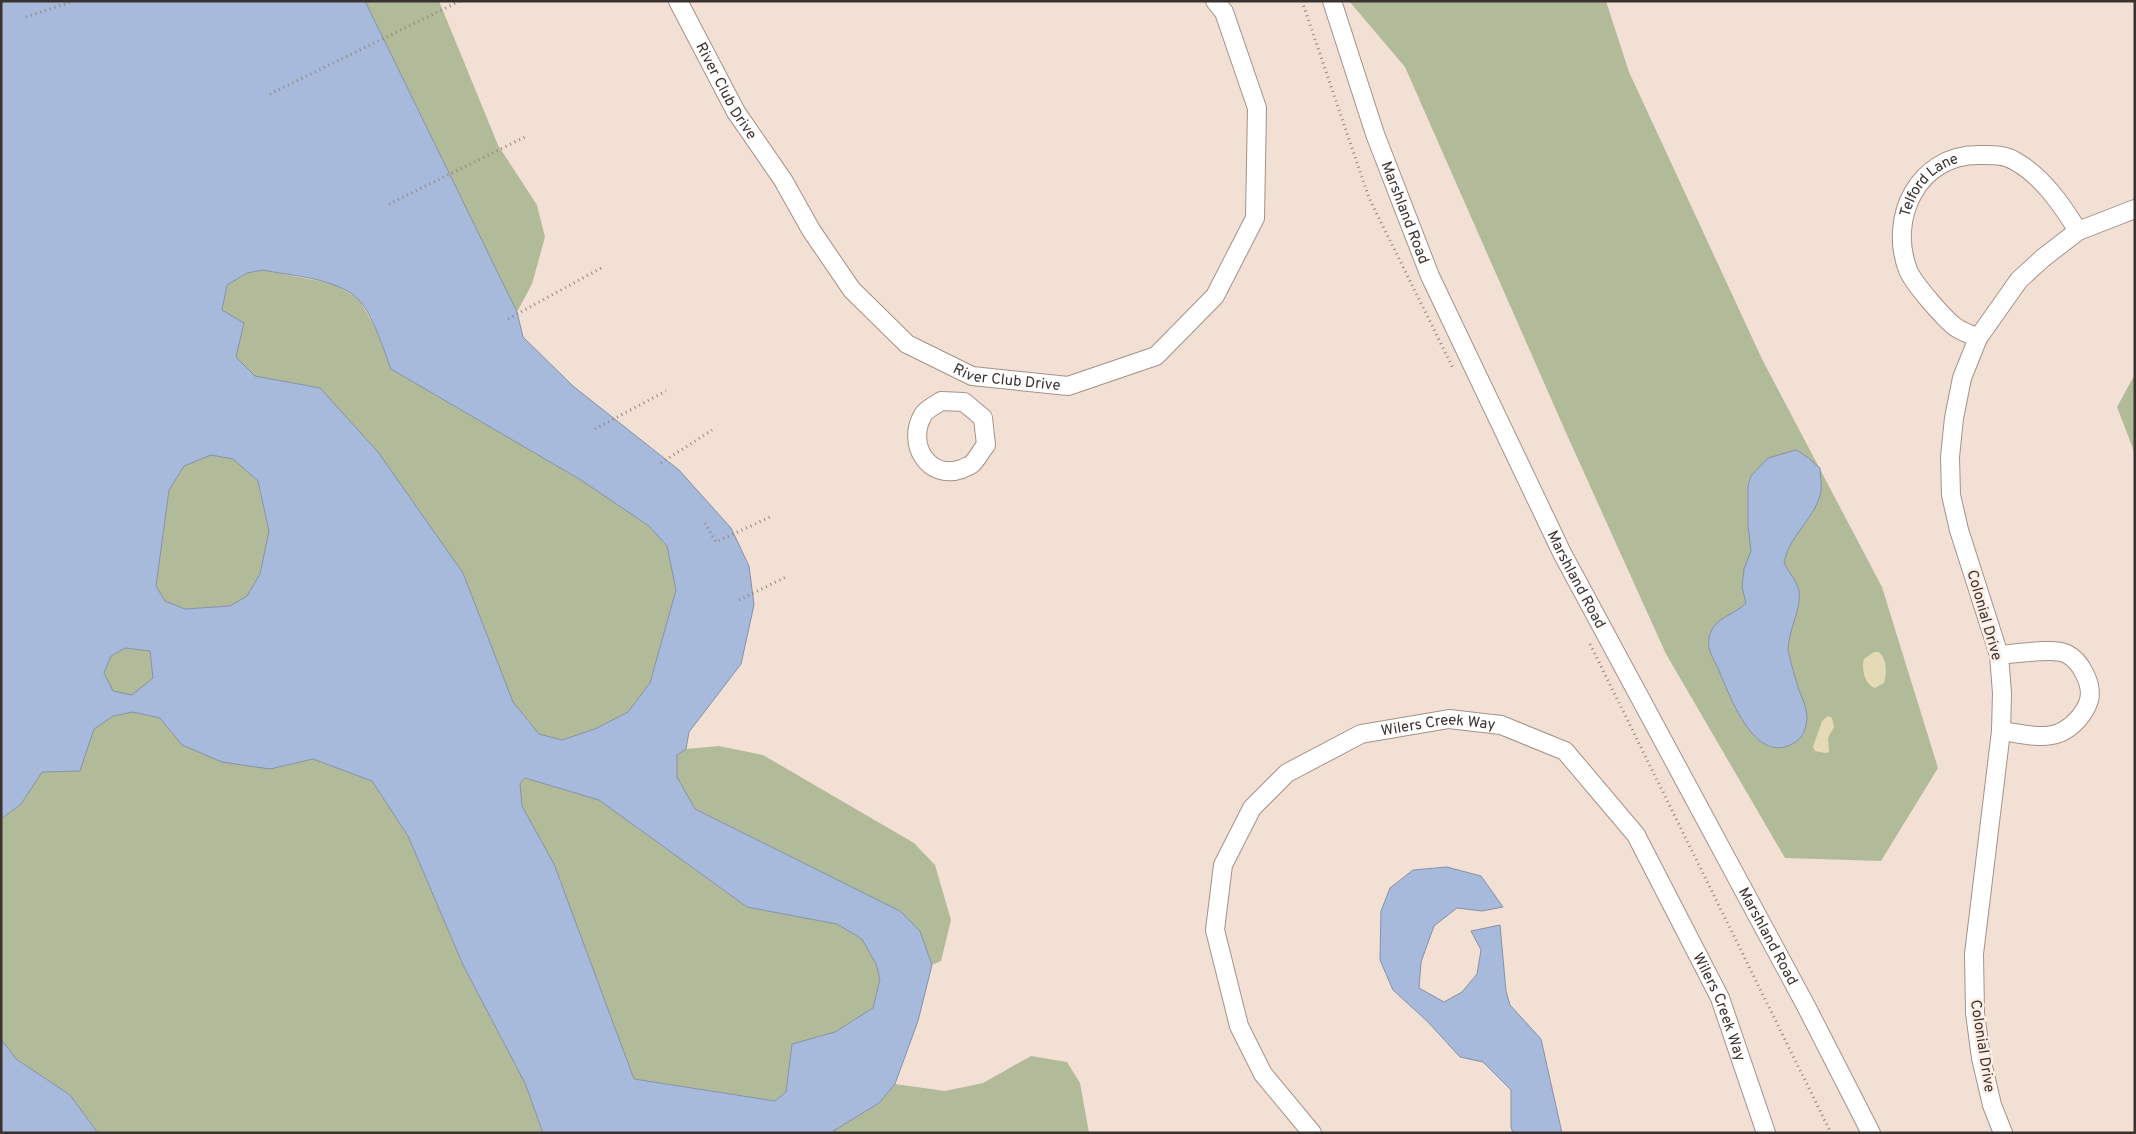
<svg xmlns="http://www.w3.org/2000/svg" width="2136" height="1134" font-family="Overpass,sans-serif">
  <style>
    .green { fill: #b1bb99 }
    .sand { fill: #e4dbb6 }
    .water { fill: #a7badb; stroke: #8691a7; fill-rule: evenodd }
    .lines { fill: none; stroke-linecap: round; stroke-linejoin: round }
    .minor-casing { stroke: #a49288; stroke-width: 20 }
    .path { stroke: #94867f; stroke-width: 3; stroke-dasharray: 1 4; stroke-linecap: butt }
    .minor { stroke: #fff; stroke-width: 18 }
    .labels { text-anchor: middle; stroke-width: 5; stroke-linejoin: round; paint-order: stroke }
    .street-label { font-size: 15px; fill: #3a322e; stroke: #feeee5 }
  </style>
  <rect width="100%" height="100%" fill="#f3e0d4"/>
  <!-- green -->
  <g class="green">
    <polygon points="365,1 439,1 498,145 537,205 545,237 532,284 517,312"/>
    <polygon points="1349,1 1606,1 1629,72 1762,359 1882,587 1938,768 1881,861 1785,858 1666,654 1567,435 1405,67"/>
    <polygon points="263,270 334,284 359,299 377,331 391,369 581,480 649,526 667,546 676,590 650,683 628,712 595,729 562,740 539,734 513,702 463,573 320,388 255,376 236,357 222,310 227,285 247,273"/>
    <polygon points="2135,374 2135,454 2117,407"/>
    <polygon points="211,455 233,459 258,481 269,531 260,574 247,596 230,606 185,609 165,601 156,586 169,490 184,466"/>
    <polygon points="125,648 150,651 153,678 132,695 112,691 104,673 111,656"/>
    <polygon points="133,712 160,718 183,745 270,769 313,759 372,781 408,836 463,965 525,1083 543,1133 98,1133 70,1095 16,1059 1,1039 1,819 21,804 42,772 80,771 94,729 113,716"/>
    <polygon points="719,746 763,755 914,843 935,865 951,920 941,961 932,965 920,931 900,911 695,809 677,777 677,755 686,749"/>
    <polygon points="525,778 599,800 747,907 837,924 862,939 876,964 880,979 873,1008 835,1032 792,1044 786,1092 775,1101 634,1079 554,864 522,806 520,783"/>
    <polygon points="1031,1056 1067,1062 1080,1083 1089,1133 830,1133 879,1103 895,1084 945,1091 983,1083"/>
  </g>
  <!-- sand -->
  <g class="sand">
    <path d="M1874 652H1879C1887 660 1887 672 1884 683L1875 688C1865 685 1861 669 1864 659Z"/>
    <polygon points="1828,716 1832,718 1834,727 1828,738 1829,752 1825,753 1815,751 1813,747 1822,721"/>
  </g>
  <!-- water -->
  <g class="water">
    <path d="M1 1H365L517 312 523 337 573 386 679 470 731 528 749 566 754 605 741 664 689 732 686 749 677 755V777L695 809 900 911 920 931 932 965 918 1021 895 1084 879 1103 830 1133H543L525 1083 463 965 408 836 372 781 313 759 270 769 222 762 182 745 160 718 133 712 113 716 94 729 80 771 42 772 21 804 1 819ZM263 270C291 276 337 278 358 299 372 312 384 351 391 369L581 480 649 526 667 546 676 590 650 683 628 712 595 729 562 740 539 734 513 702 463 573 378 452 320 388 255 376 236 357 244 323 222 310 227 285 247 273ZM211 455 233 459 258 481 269 531 260 574 247 596 230 606 185 609 165 601 156 586 169 490 184 466ZM125 648 150 651 153 678 132 695 113 691 104 673 111 656ZM525 778 599 800 747 907 837 924 862 939 876 964 880 979 873 1008 835 1032 792 1044 786 1092 775 1101 634 1079 554 864 522 806 520 783Z"/>
    <path d="M1796 450 1806 456 1820 468C1820 476 1822 485 1821 492 1815 519 1790 534 1784 562 1788 573 1797 580 1799 591 1802 608 1788 631 1788 650 1791 664 1795 677 1799 690 1802 698 1806 706 1807 716 1807 728 1803 739 1792 744 1755 764 1731 699 1720 673 1715 660 1705 650 1710 634 1715 617 1735 615 1746 603L1742 587 1744 569 1751 551 1748 525V486L1751 476 1768 458Z"/>
    <polygon points="1447,867 1481,876 1503,907 1482,911 1457,908 1434,926 1421,962 1419,988 1444,1002 1462,992 1477,974 1481,950 1471,931 1500,925 1506,991 1510,1005 1541,1039 1562,1133 1513,1133 1511,1127 1511,1090 1483,1062 1460,1057 1428,1022 1393,990 1380,960 1381,911 1390,888 1413,870"/>
    <polygon points="1,1039 16,1059 70,1095 98,1133 1,1133"/>
  </g>
  <g class="lines">
    <defs>
      <g id="minor">
        <path id="s1" d="M678 1 736 112 783 180 811 230 852 290 907 344 972 376 1068 386 1156 356 1215 296 1255 218 1257 108 1224 12 1215 1"/>
        <path id="s2" d="M1332 1 1375 134 1430 276 1562 553 1806 1006 1871 1133"/>
        <path id="s3" d="M1978 338C1970 334 1960 331 1954 326 1943 317 1913 283 1908 270 1888 218 1918 155 1978 155 1990 155 2004 154 2015 161 2042 176 2062 205 2078 231"/>
        <path d="M941 401 964 402 983 418 986 445C981 451 977 459 972 464 970 466 965 467 962 469 928 481 906 443 923 415 926 409 936 405 941 401Z"/>
        <path d="M1999 655C2014 654 2055 647 2067 654 2081 661 2093 685 2089 700 2085 714 2072 728 2059 733 2042 740 2019 733 2001 731"/>
        <path id="s4" d="M1312 1133 1263 1074 1239 1026 1215 930 1223 865 1252 808 1287 773 1361 734 1449 719 1501 725 1565 751 1636 835 1720 998 1766 1133"/>
        <polyline points="2003,1133 1992,1105 1981,1058 1975,1013 1974,954 2001,731 2002,693 1999,655 1959,530 1951,495 1950,457 1954,418 1962,378 1978,338 2019,280 2043,258 2078,231 2135,209"/>
      </g>
    </defs>
    <!-- minor casing -->
    <use href="#minor" class="minor-casing"/>
    <!-- path -->
    <g class="path">
      <polyline points="1302,1 1369,198 1454,370"/>
      <polyline points="26,17 74,1"/>
      <polyline points="270,94 460,1"/>
      <polyline points="389,204 527,136"/>
      <polyline points="508,319 603,267"/>
      <polyline points="595,429 666,391"/>
      <polyline points="661,463 712,430"/>
      <polyline points="705,523 716,542 770,517"/>
      <polyline points="739,600 788,576"/>
      <polyline points="1590,644 1831,1133"/>
    </g>
    <!-- minor -->
    <use href="#minor" class="minor"/>
  </g>
  <g class="labels">
    <!-- street labels -->
    <g class="street-label">
      <text dy="5" stroke="none"><textPath href="#s1" startOffset="102">River Club Drive</textPath></text>
      <text dy="5" stroke="none"><textPath href="#s3" startOffset="196">Telford Lane</textPath></text>
      <text dy="5" stroke="none"><textPath href="#s2" startOffset="224">Marshland Road</textPath></text>
      <text dy="5" stroke="none"><textPath href="#s1" startOffset="522">River Club Drive</textPath></text>
      <text dy="5" stroke="none"><textPath href="#s2" startOffset="629">Marshland Road</textPath></text>
      <text transform="translate(1985 615) rotate(74)" y="5">Colonial Drive</text>
      <text dy="5" stroke="none"><textPath href="#s4" startOffset="570">Wilers Creek Way</textPath></text>
      <text dy="5" stroke="none"><textPath href="#s2" startOffset="1034">Marshland Road</textPath></text>
      <text dy="5" stroke="none"><textPath href="#s4" startOffset="1004">Wilers Creek Way</textPath></text>
      <text transform="translate(1983 1046) rotate(81)" y="5">Colonial Drive</text>
    </g>
  </g>
  <!-- border -->
  <rect width="2136" height="1134" fill="none" stroke="#3a322e" stroke-width="5"/>
</svg>
